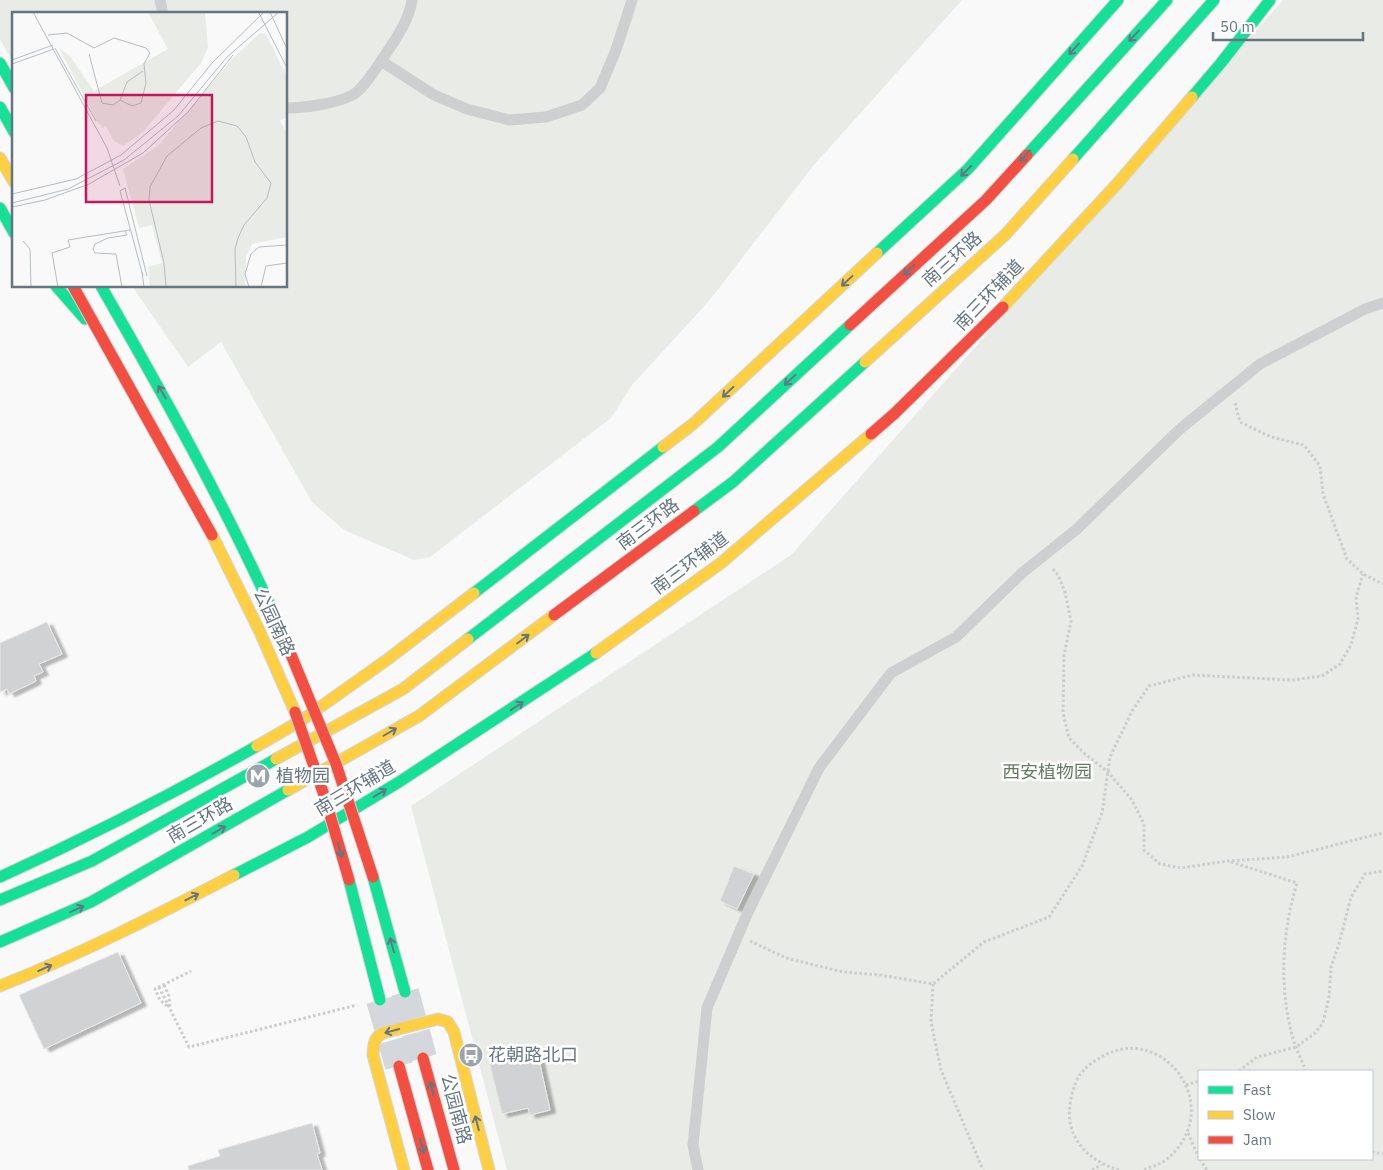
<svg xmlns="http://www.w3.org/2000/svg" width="1383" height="1170" font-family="'IBM Plex Sans','Noto Sans SC',sans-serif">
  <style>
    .green { fill: #e8ebe6; fill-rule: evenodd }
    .building { fill: #d0d2d3; stroke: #e8e8e8; filter: url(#shadow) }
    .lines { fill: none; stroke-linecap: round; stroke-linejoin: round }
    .secondary-tunnel { stroke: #d4d8dc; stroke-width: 28; stroke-dasharray: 28 14; stroke-linecap: butt }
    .fast-casing { stroke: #d5d6d7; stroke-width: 13 }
    .slow-casing { stroke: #d5d6d7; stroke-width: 13 }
    .jam-casing { stroke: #d5d6d7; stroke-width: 13 }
    .path { stroke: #cbcccd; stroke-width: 3; stroke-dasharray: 2.5 2.5; stroke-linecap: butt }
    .lane { stroke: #cecfd0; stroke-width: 11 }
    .fast { stroke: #16e098; stroke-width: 11 }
    .slow { stroke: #ffcf43; stroke-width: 11 }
    .jam { stroke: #f24e42; stroke-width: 11 }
    .fast-bridge-casing { stroke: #d5d6d7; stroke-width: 13; stroke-linecap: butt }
    .slow-bridge-casing { stroke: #d5d6d7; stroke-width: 13; stroke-linecap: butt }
    .jam-bridge-casing { stroke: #d5d6d7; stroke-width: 13; stroke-linecap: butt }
    .fast-bridge { stroke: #16e098; stroke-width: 11 }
    .slow-bridge { stroke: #ffcf43; stroke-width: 11 }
    .jam-bridge { stroke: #f24e42; stroke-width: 11 }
    .oneway { stroke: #657683 }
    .labels { text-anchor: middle; stroke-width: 5; stroke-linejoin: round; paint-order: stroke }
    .street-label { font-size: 18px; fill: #657683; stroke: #fff }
    .park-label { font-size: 18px; fill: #687a64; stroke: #fff }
    .poi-label { font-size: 18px; fill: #657683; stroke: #fff; text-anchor: start }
    .inset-road { fill: none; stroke: #b5bdc3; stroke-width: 1 }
    .view { fill: #c2185b; fill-opacity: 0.15; stroke: #c2185b; stroke-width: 2.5 }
    .inset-edge { fill: none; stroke: #657683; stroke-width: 2.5 }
  </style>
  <defs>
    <filter id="shadow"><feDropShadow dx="5.5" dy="3" stdDeviation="1" flood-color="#0004"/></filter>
  </defs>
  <rect width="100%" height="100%" fill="#f9f9f9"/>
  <!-- green -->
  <g class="green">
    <polygon points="0,0 962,0 813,166 709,301 632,385 611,418 430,557 414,560 344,530 312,502 221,342 188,367 132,286 286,286 286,14 14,14 14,65 0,39"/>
    <path d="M1283 0H1383V1170H507L411 806 791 555ZM1199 1071H1372V1159H1199Z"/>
  </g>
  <!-- building -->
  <g class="building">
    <polygon points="47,622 62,654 39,664 43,672 34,676 36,681 9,694 7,689 0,692 0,643"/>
    <polygon points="734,866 754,874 737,909 720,901"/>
    <polygon points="118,952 141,1003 44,1049 19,995"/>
    <polygon points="537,1051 550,1110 530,1115 528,1108 502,1114 489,1061"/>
    <polygon points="312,1123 320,1153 317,1154 322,1170 189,1170 188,1166 220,1156 218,1150"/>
  </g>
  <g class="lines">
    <!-- secondary-tunnel -->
    <g class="secondary-tunnel">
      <polyline points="405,992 423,1058"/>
      <polyline points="380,1000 399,1066"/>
    </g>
    <defs>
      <g id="fast">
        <polyline points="0,63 14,88"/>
        <polyline points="1192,97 1221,63 1270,0"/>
        <polyline points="0,107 14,132"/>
        <polyline points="1027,155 1167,0"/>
        <polyline points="1073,159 1214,0"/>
        <polyline points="0,208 14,233"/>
        <polyline points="877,253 968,169 1118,0"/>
        <polyline points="56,286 85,319"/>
        <polyline points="694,511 733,482 865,362"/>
        <polyline points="474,593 663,447"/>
        <polyline points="468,639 718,447 850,325"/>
        <polyline points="234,875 308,837 399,782 596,653"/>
        <path d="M0 877C88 837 173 794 257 746"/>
        <polyline points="0,900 92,861 276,759"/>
        <polyline points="0,942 91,902 288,790"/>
      </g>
      <g id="slow">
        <polyline points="0,158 14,182"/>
        <polyline points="1003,307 1116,185 1192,97"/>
        <polyline points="865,362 1006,234 1073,159"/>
        <polyline points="663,447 693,424 877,253"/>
        <polyline points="596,653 721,563 871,434"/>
        <polyline points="257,746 302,720 388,659 474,593"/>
        <polyline points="276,759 403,689 468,639"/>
        <polyline points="288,790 419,716 554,615"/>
        <path d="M0 986C81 954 157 915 234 875"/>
        <path d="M404 1170 373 1055C374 1045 373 1038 383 1033L438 1019 448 1022 454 1032 489 1170"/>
      </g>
      <g id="jam">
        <polyline points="850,325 986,200 1027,155"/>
        <polyline points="871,434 894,414 1003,307"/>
        <polyline points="554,615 694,511"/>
        <polyline points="423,1058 454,1170"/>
        <polyline points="399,1066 428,1170"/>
      </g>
    </defs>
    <!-- fast casing -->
    <use href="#fast" class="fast-casing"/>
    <!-- slow casing -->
    <use href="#slow" class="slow-casing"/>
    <!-- jam casing -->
    <use href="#jam" class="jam-casing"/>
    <!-- path -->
    <g class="path">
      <polyline points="1235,403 1240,422 1271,437 1304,445 1320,466 1323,494 1347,559 1363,574 1383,584"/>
      <polyline points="1053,569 1058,575 1065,592 1071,621 1064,655 1063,713 1069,738 1085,754 1108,772 1132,800 1144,824 1144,850 1160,864 1181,868 1228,861 1287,857 1383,833"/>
      <path d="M1231 862 1297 883C1282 931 1279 986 1292 1035 1295 1047 1301 1059 1306 1071"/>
      <polyline points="750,941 786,958 843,972 880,975 933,984 984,942 1049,917 1082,866 1102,813 1110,757 1132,711 1149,686 1192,675 1292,680 1322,676 1340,664 1351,645 1358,619 1356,597 1363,574"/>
      <polyline points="933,984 931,1022 941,1070 983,1170"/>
      <polyline points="164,985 169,996 170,1008"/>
      <polyline points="159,987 189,1047 357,1005"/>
      <polyline points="167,1006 160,1000 155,989 191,971"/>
      <polyline points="1239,1071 1257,1057 1296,1047 1314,1034 1323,1023 1329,997 1331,967 1339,944 1351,897 1365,874 1383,871"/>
      <polyline points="1186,1085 1199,1081"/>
      <polyline points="1188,1133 1199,1158"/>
      <polyline points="1372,1152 1383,1154"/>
      <polyline points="1200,1159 1207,1170"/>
      <polyline points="1092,1170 1102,1165"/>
      <path d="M1119 1170C1100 1164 1085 1155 1075 1137 1066 1120 1069 1099 1076 1082 1081 1070 1092 1062 1103 1056 1157 1026 1214 1091 1182 1142 1177 1150 1169 1159 1161 1163 1155 1166 1148 1168 1143 1170"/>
    </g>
    <!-- lane -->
    <g class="lane">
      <polyline points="160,0 163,14"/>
      <path d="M381 61C393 43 409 22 412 0"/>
      <path d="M286 108C304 108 348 103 360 89 368 81 375 70 381 61L434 95 467 109 509 120 546 117 582 105 600 88 616 50 632 0"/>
      <polyline points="698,1170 693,1145 707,1008 748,912 819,768 891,673 956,637 1022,573 1077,529 1180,429 1260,364 1365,309 1383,303"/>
    </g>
    <!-- fast -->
    <use href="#fast" class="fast"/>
    <!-- slow -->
    <use href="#slow" class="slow"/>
    <!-- jam -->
    <use href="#jam" class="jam"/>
    <defs>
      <g id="fast-bridge">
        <path d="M101 286C164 396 226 507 278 623"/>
        <polyline points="373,877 405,992"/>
        <polyline points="349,880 380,1000"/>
      </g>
      <polyline id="slow-bridge" points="212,535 259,630 295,712"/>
      <g id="jam-bridge">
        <polyline points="73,286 212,535"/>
        <polyline points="278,623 336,764 373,877"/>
        <polyline points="295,712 325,798 349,880"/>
      </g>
    </defs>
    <!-- fast-bridge casing -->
    <use href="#fast-bridge" class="fast-bridge-casing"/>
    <!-- slow-bridge casing -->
    <use href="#slow-bridge" class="slow-bridge-casing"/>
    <!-- jam-bridge casing -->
    <use href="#jam-bridge" class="jam-bridge-casing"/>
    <!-- fast-bridge -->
    <use href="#fast-bridge" class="fast-bridge"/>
    <!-- slow-bridge -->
    <use href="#slow-bridge" class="slow-bridge"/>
    <!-- jam-bridge -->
    <use href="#jam-bridge" class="jam-bridge"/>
  </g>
  <!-- one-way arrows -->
  <defs><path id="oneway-shaft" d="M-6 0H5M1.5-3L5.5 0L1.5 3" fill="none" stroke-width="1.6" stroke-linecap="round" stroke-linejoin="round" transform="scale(1.25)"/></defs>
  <g class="oneway">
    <use href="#oneway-shaft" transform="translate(1134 36) rotate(132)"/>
    <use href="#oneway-shaft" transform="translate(1074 49) rotate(132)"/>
    <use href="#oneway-shaft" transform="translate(1025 156) rotate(132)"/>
    <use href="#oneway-shaft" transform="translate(966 171) rotate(135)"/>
    <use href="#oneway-shaft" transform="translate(909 270) rotate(137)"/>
    <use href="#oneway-shaft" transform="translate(847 281) rotate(137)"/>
    <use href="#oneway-shaft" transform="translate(790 380) rotate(137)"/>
    <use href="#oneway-shaft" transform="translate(162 392) rotate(-120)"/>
    <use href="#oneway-shaft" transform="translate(728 392) rotate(137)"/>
    <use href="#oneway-shaft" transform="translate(523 639) rotate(-37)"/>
    <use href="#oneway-shaft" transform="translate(517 706) rotate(-33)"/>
    <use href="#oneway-shaft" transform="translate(390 732) rotate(-30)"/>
    <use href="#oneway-shaft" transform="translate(380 793) rotate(-31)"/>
    <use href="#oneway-shaft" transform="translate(219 830) rotate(-30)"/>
    <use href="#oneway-shaft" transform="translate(340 850) rotate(74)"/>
    <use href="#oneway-shaft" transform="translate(192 897) rotate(-27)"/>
    <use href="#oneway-shaft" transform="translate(77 909) rotate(-24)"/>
    <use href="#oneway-shaft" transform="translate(392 945) rotate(-105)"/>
    <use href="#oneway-shaft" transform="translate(45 968) rotate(-24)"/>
    <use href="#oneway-shaft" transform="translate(392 1031) rotate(165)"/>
    <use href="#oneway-shaft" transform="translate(432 1089) rotate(-105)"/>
    <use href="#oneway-shaft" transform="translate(477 1123) rotate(-104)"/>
    <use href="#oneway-shaft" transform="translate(422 1146) rotate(75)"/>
  </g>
  <!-- icons -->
  <defs>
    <symbol id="metro-disc" viewBox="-11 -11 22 22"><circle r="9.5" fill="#99a4ac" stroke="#fff"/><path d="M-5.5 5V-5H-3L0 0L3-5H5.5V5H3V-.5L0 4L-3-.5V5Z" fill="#fff"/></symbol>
    <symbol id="bus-disc" viewBox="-11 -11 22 22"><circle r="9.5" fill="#99a4ac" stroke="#fff"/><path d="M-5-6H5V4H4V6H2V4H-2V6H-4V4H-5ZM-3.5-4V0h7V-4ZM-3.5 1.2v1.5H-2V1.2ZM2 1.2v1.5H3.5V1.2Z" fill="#fff"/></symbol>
  </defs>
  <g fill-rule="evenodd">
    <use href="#metro-disc" x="244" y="762" width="28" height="28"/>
    <use href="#bus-disc" x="457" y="1041" width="28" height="28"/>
  </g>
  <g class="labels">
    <!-- street labels -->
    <g class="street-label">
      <text transform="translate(952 259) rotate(-42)" y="6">南三环路</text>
      <text transform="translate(989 295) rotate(-46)" y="6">南三环辅道</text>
      <text transform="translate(648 524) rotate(-37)" y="6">南三环路</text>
      <text transform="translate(690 563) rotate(-37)" y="6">南三环辅道</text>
      <text transform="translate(274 622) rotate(65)" y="6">公园南路</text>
      <text transform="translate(355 788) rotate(-31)" y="6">南三环辅道</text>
      <text transform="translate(200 820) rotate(-30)" y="6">南三环路</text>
      <text transform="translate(456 1109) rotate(75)" y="6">公园南路</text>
    </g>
    <!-- park labels -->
    <g class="park-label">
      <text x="1047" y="778">西安植物园</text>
    </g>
    <!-- poi labels -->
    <g class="poi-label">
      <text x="276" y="782">植物园</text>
      <text x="488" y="1061">花朝路北口</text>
    </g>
  </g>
  <!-- overview -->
  <g transform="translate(12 12)">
    <rect width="275" height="275" fill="#f9f9f9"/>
    <path d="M136 0H193L196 35 189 51 130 121 111 134 102 129 94 114 91 116 85 109 47 36 58 44 82 79 156 37ZM248 21 254 22 275 65V105L268 109 275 121V225L240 232 234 245 233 275H138L136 255 150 251 140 213 127 216 111 157 146 134 221 46Z" fill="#e8ebe6"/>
    <path class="inset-road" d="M21 0 95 136 108 174M258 0 275 37M247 1 275 56M36 23 55 21 82 36 102 26 134 36 138 41 132 52 134 71 129 91 120 94 108 88 101 93 90 91 77 42M43 36 84 109M0 48 41 33M0 52 42 37M108 88 115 70 131 59M0 182 64 167 109 143 162 98 200 51 252 0M0 191 56 177 112 148 166 104 215 45 267 0M0 195 33 188 77 172 131 141 176 100 221 43M11 229 18 237 19 275M130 260 132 275M131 264 108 179 113 176 135 264M46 275 40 241 58 235 56 228 118 218M110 275 104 242 83 241 81 237 83 232 96 226 115 223 113 219M154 275 152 251 137 188 138 175 155 144 189 116 206 109 225 114 234 125 243 150 259 171 255 186 232 213 226 226 223 237 224 275M237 275 233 262 239 242 247 235 275 233M249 275 254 254 275 251"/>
    <path class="view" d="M74 83H200V190H74Z"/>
    <rect width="275" height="275" class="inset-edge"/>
  </g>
  <!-- legend -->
  <rect x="1198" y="1070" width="175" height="90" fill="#ffffff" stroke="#c1c8cd"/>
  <rect x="1208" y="1086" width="25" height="8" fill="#16e098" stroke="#c1c8cd"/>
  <text x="1243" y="1095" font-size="15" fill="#657683">Fast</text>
  <rect x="1208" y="1111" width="25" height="8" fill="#ffcf43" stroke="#c1c8cd"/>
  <text x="1243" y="1120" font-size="15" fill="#657683">Slow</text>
  <rect x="1208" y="1136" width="25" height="8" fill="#f24e42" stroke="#c1c8cd"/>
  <text x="1243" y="1145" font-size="15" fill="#657683">Jam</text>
  <!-- scale -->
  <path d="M1213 32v8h150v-8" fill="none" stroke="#657683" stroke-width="2.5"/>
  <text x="1220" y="32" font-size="15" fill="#657683" stroke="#ffffff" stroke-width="4" paint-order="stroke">50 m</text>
</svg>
